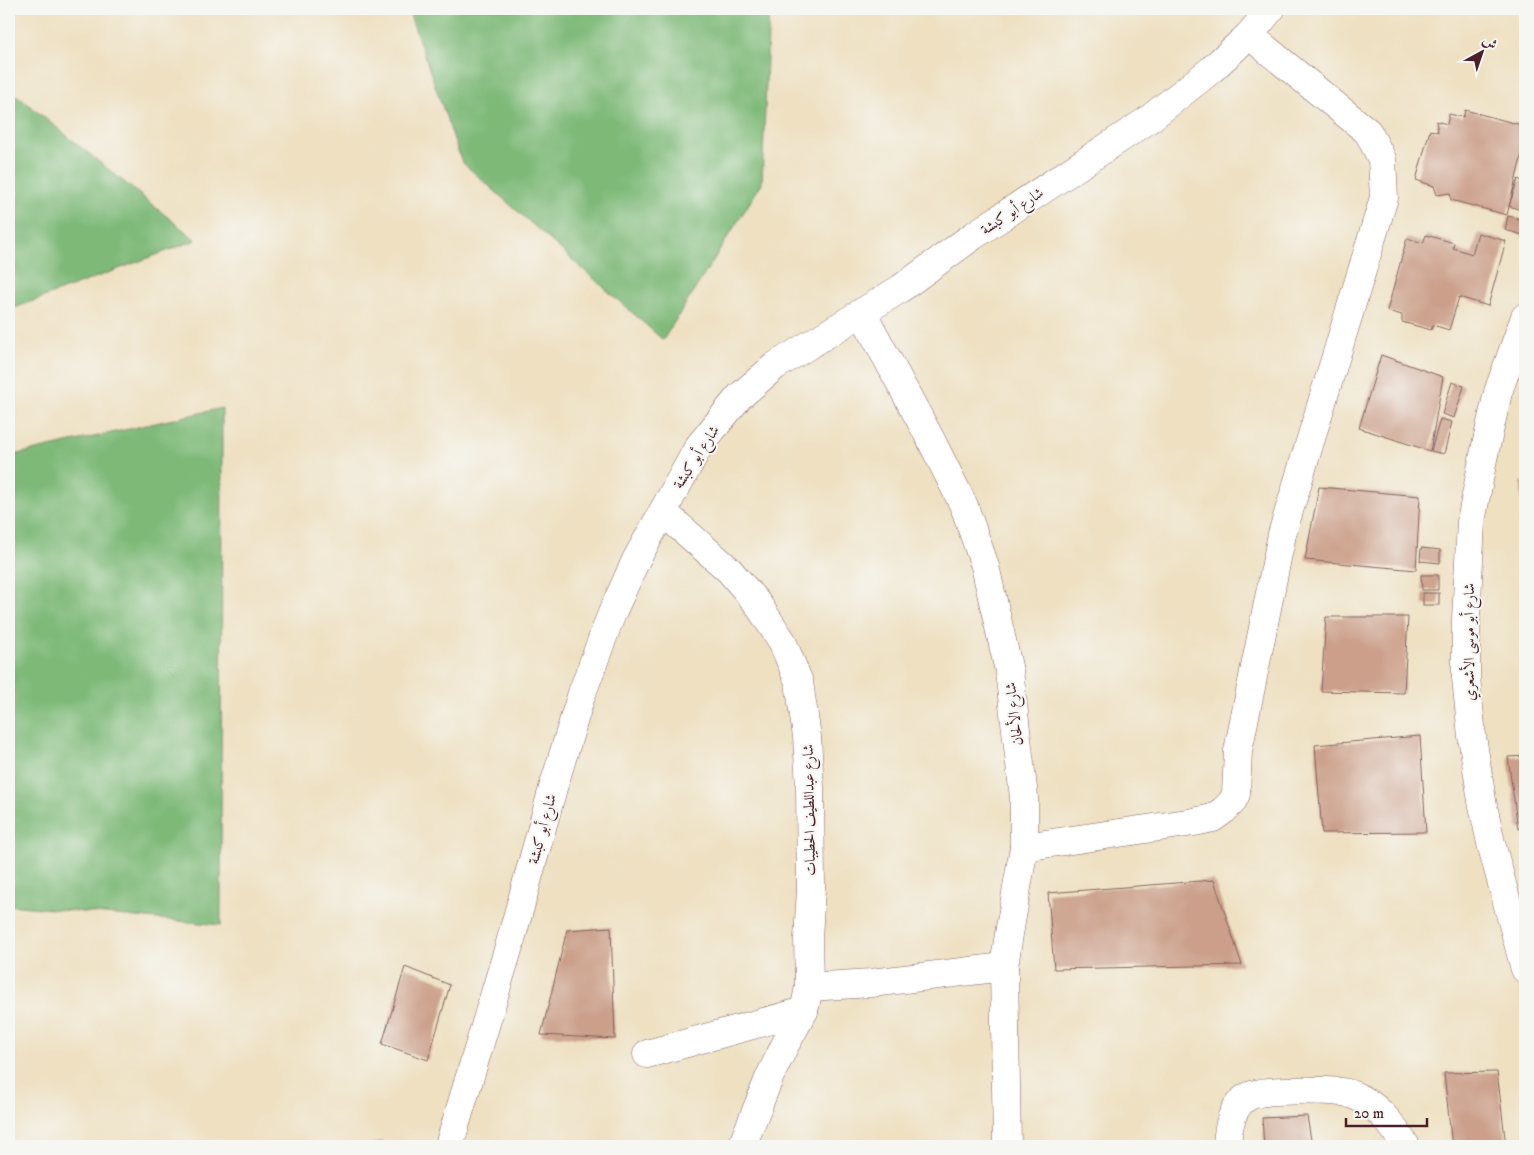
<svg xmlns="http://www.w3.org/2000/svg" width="1534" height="1155" font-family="'IM FELL DW Pica',Amiri,serif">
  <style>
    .forest { fill: #7eb978; stroke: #646c52 }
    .building { fill: #cb9f89 }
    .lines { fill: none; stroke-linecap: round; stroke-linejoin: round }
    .minor-casing { stroke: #836360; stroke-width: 29 }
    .minor { stroke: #fff; stroke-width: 28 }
    .labels { text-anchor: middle; stroke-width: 4; stroke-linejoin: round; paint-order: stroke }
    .street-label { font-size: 15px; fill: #4a1f2b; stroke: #f6f6f2 }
  </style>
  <rect width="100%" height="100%" fill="#f6f6f2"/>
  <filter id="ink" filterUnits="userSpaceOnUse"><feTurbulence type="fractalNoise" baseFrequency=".02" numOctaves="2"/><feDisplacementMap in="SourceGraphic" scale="10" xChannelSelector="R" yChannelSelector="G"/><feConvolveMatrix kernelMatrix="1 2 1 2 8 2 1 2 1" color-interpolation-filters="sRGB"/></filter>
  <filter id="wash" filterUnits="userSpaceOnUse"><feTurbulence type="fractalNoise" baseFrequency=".0096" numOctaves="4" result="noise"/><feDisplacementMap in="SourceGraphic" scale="20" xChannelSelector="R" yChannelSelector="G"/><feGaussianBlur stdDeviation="1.12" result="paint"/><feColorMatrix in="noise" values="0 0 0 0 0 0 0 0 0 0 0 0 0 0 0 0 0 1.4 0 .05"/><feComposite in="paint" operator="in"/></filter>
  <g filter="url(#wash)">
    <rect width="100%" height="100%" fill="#eee0c1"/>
    <!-- forest -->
    <g class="forest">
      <polygon points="408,9 769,9 762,183 663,340 462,162"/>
      <polygon points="9,89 196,240 9,310"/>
      <polygon points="222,408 221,925 9,905 9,456"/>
    </g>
    <g id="blocks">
      <!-- building -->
      <g class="building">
        <polygon points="1465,110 1525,126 1525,142 1507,215 1451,200 1450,193 1437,195 1434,186 1416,180 1430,130 1438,132 1436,121 1447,124 1449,114 1463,117"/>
        <polygon points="1518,179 1525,182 1525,197 1521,210 1509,206"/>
        <polygon points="1508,216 1525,220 1523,235 1505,230"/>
        <polygon points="1478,233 1506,241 1488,306 1459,297 1449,330 1433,325 1431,330 1402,322 1402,315 1387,311 1407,238 1423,243 1426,235 1454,243 1453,248 1472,254"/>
        <polygon points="1381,355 1443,377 1430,451 1359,428"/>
        <polygon points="1452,382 1464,386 1454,418 1442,414"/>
        <polygon points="1440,419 1452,422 1444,454 1431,451"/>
        <polygon points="1521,482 1525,482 1525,558 1524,558"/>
        <polygon points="1319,487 1420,496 1416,570 1305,560"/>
        <polygon points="1421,548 1440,550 1440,563 1420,561"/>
        <polygon points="1421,575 1438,575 1438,590 1422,590"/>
        <rect x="1423" y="593" width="16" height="12"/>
        <polygon points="1326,617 1408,617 1404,693 1321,691"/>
        <polygon points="1420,736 1426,832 1322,833 1315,745"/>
        <polygon points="1525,756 1525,828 1518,829 1508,757"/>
        <polygon points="1214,880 1242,965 1054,969 1048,893"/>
        <polygon points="611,927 615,1039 541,1035 567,930"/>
        <polygon points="405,967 450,985 428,1060 382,1044"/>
        <polygon points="1497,1072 1506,1146 1452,1146 1444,1073"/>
        <polygon points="1307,1116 1312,1146 1264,1146 1262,1118"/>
        <polygon points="383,1141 384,1146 365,1146"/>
      </g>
    </g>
  </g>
  <g filter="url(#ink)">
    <use href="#blocks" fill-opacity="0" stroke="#836360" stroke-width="1"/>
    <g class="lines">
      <defs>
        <g id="minor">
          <polyline points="862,312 931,440 964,506 985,566 1009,671 1024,797 1024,847 1009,934 1004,967 1007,1146"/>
          <polyline points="1525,317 1498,392 1483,459 1471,522 1466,619 1466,678 1472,736 1482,801 1491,843 1525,969"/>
          <polyline points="663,512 729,570 757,603 782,641 799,682 807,737 810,787 811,889 808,938 809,987 804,1011 785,1045 770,1076 742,1146"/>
          <polyline points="1024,847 1194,822 1213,818 1224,810 1232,802 1236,794 1238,751 1282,534 1384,198 1382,159 1368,132 1249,35"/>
          <polyline points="809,987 871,983 1004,967"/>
          <polyline points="647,1054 804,1011"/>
          <polyline points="449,1146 510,943 553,788 582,693 612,613 636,560 699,446 739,397 775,366 900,289 973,236 1148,120 1211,70 1249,35 1271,9"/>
          <path d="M1227 1146C1228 1128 1231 1105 1249 1096 1262 1089 1324 1090 1341 1092 1347 1092 1356 1096 1362 1099 1382 1110 1394 1128 1406 1146"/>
        </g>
      </defs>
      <!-- minor casing -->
      <use href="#minor" class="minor-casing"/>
      <!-- minor -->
      <use href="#minor" class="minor"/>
    </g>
  </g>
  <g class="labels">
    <!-- street labels -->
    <g class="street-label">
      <text transform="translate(1012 211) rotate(-34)" y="5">شارع أبو كبشة</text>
      <text transform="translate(696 457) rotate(-57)" y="5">شارع أبو كبشة</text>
      <text transform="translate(1469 642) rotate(-90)" y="5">شارع أبو موسى الأشعري</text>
      <text transform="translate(1014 714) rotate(-97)" y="5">شارع الألحان</text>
      <text transform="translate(809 810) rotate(-91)" y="5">شارع عبداللطيف الحطيبات</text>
      <text transform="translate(542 829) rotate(-75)" y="5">شارع أبو كبشة</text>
    </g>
  </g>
  <!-- margin -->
  <rect width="1534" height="1155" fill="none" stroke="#f6f6f2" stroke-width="30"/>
  <!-- north arrow -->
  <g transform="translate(1482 52) rotate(40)" stroke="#f6f6f2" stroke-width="4" paint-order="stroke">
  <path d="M0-4L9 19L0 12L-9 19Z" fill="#4a1f2b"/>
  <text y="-8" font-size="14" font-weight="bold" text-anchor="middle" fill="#4a1f2b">ش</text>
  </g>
  <!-- scale -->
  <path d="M1346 1118v8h81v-8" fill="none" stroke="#4a1f2b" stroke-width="2.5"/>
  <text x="1354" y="1118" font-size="15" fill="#4a1f2b" stroke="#f6f6f2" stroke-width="4" paint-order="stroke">20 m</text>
</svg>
